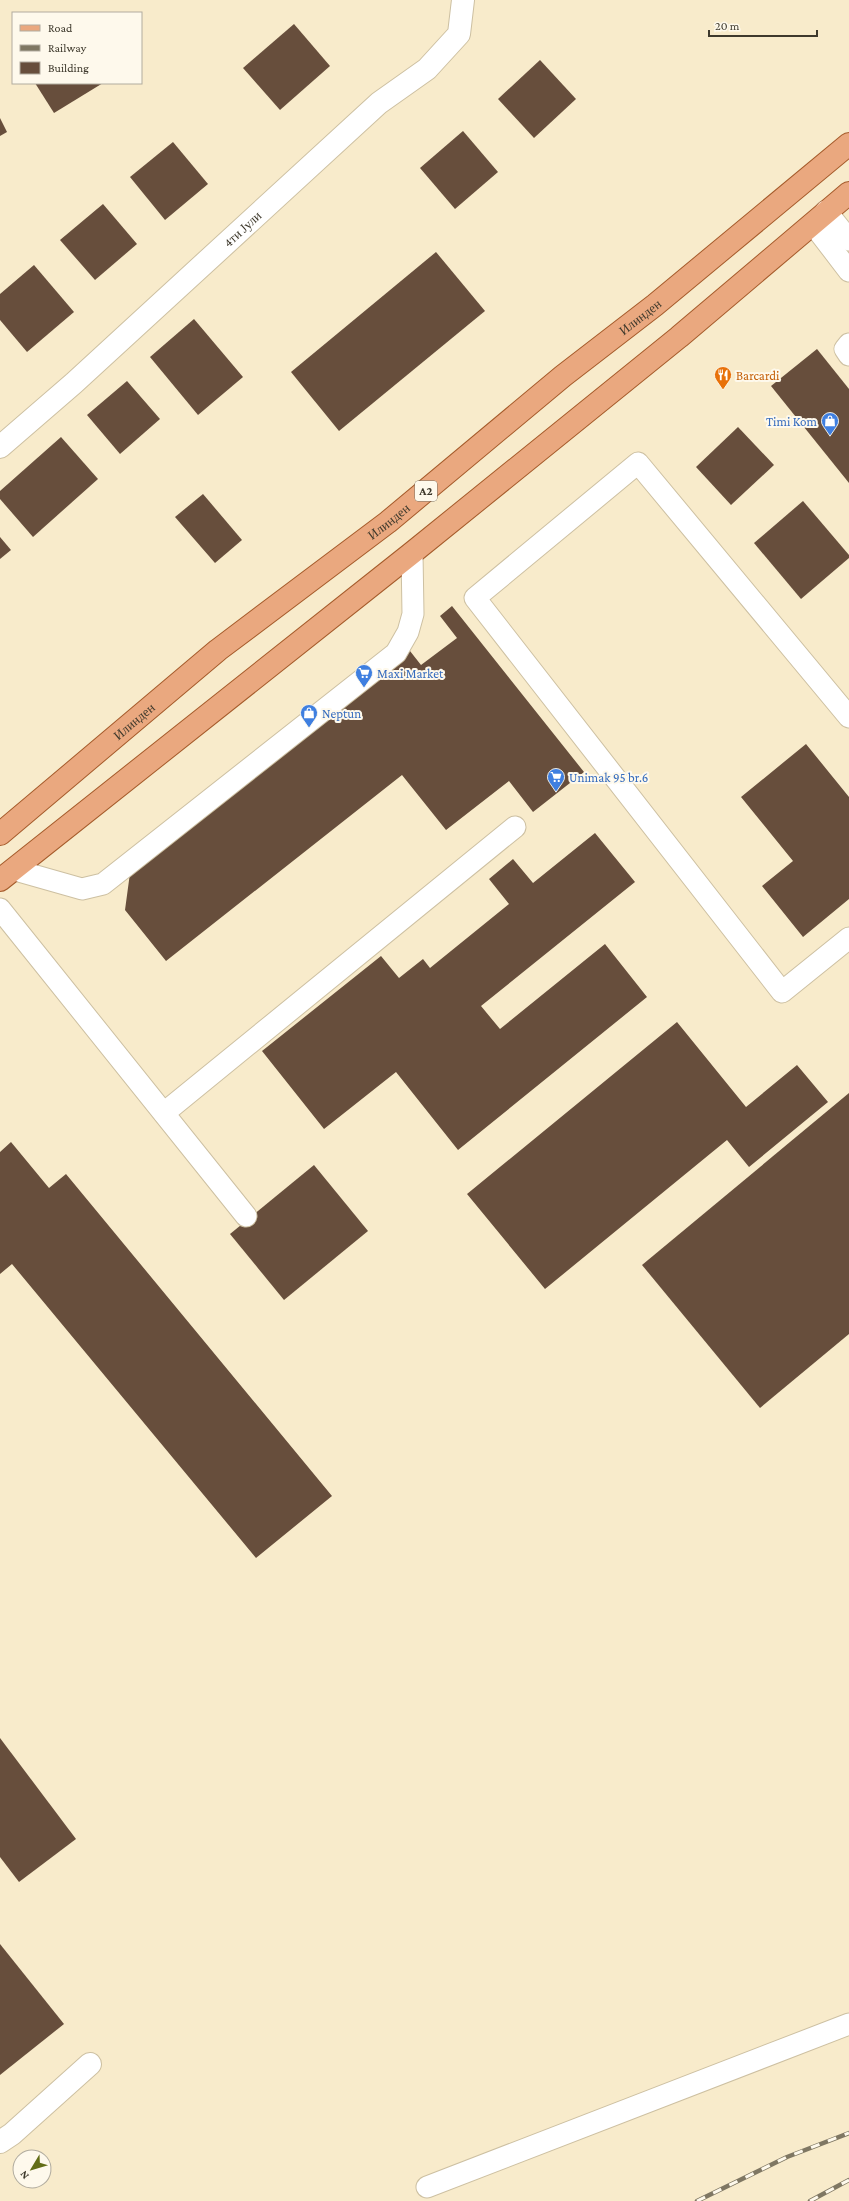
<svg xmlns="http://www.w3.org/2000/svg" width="849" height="2201" font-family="'Crimson Pro',serif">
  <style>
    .building { fill: #674e3c }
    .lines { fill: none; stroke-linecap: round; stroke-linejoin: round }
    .lane-casing { stroke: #cdc0a2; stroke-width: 23 }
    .street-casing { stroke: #cdc0a2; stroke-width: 24 }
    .primary-casing { stroke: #a55b2b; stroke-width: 24 }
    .lane { stroke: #fff; stroke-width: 21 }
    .street { stroke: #fff; stroke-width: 22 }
    .primary { stroke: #eaa87f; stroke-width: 22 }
    .rail-casing { stroke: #7f7763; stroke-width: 4.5 }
    .rail { stroke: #fef9ec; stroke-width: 3; stroke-dasharray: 9; stroke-linecap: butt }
    .labels { text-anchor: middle; stroke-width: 4; stroke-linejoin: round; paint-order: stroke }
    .shield { fill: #fef9ec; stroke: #787366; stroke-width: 1 }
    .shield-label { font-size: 12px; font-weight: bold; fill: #3e392c }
    .street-label { font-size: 13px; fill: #3e392c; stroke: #fef9ec }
    .food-label { font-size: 13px; fill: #c56008; stroke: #fef9ec; text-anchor: start }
    .shop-label { font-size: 13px; fill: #366cbe; stroke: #fef9ec; text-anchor: start }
  </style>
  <rect width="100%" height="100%" fill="#f8ebcb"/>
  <!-- building -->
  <g class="building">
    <polygon points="294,24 330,66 280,110 243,68"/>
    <polygon points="540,60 576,99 534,138 498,99"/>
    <polygon points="35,83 103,83 54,113"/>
    <polygon points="0,118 7,132 0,136"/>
    <polygon points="463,131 498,172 455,209 420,168"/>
    <polygon points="173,142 208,184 165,220 130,177"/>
    <polygon points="103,204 137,244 95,280 60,240"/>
    <polygon points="436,252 485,311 339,431 291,372"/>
    <polygon points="34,265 74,312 27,352 0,320 0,294"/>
    <polygon points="194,319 243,377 198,415 150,357"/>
    <polygon points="817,349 849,389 849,483 771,386"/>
    <polygon points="127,381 160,419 120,454 87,415"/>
    <polygon points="738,427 774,465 731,505 696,467"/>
    <polygon points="61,437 98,479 33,537 0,499 0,491"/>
    <polygon points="203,494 242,540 215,563 175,517"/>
    <polygon points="803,501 849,555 849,558 801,599 754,543"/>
    <polygon points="0,537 11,550 0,559"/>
    <polygon points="452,606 584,772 533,812 509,781 446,830 402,775 166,961 125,910 130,873 410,651 421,665 457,638 440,616"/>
    <polygon points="806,744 849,797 849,899 803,937 762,886 793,861 741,797"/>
    <polygon points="595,833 635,882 481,1006 500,1029 605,944 647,997 458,1150 396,1072 324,1129 262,1051 381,956 399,978 423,959 430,968 509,904 489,879 513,859 533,883"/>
    <polygon points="677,1022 746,1107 797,1065 828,1102 749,1167 727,1140 545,1289 467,1194"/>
    <polygon points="849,1093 849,1334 760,1408 642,1265"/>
    <polygon points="11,1142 49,1188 66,1174 332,1496 256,1558 12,1264 0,1274 0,1152"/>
    <polygon points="314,1165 368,1231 284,1300 230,1234"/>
    <polygon points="0,1738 76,1839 19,1882 0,1857"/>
    <polygon points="0,1944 64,2024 0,2075"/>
  </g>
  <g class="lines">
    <defs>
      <g id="lane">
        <polyline points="826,211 849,240"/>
        <polyline points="813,224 849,271"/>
        <polyline points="849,344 845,349 849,355"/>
        <polyline points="849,717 638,463 475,598 782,992 849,938"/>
        <polyline points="15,870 82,889 103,884 396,653 408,632 413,614 412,553"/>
        <polyline points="0,909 246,1216"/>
        <polyline points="164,1113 515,827"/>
        <polyline points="427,2187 849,2024"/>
      </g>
      <g id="street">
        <path id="s1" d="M0 447 74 383 379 103 427 69 459 34 463 0"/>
        <polyline points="0,2142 12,2134 90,2064"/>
      </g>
      <g id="primary">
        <path id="s2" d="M0 834 218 650 388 522 563 376 655 305 849 144"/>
        <polyline points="0,880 412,553 679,337 849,193"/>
      </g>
    </defs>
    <!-- lane casing -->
    <use href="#lane" class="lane-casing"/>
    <!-- street casing -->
    <use href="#street" class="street-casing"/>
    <!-- primary casing -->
    <use href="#primary" class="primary-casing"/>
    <!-- lane -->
    <use href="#lane" class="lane"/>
    <!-- street -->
    <use href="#street" class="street"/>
    <!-- primary -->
    <use href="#primary" class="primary"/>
    <defs>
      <g id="rail">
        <polyline points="697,2201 787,2157 849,2133"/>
        <polyline points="810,2201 849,2180"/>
      </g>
    </defs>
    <!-- rail casing -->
    <use href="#rail" class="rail-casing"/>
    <!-- rail -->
    <use href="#rail" class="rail"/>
  </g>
  <!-- icons -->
  <defs>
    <symbol id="restaurant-pin" viewBox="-11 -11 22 30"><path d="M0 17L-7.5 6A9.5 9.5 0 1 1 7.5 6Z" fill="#e8710a" stroke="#fef9ec"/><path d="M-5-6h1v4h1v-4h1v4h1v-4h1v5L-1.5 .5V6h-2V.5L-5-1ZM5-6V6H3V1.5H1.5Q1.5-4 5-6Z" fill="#fff"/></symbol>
    <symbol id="shop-pin" viewBox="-11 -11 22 30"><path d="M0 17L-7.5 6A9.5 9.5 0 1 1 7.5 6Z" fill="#3f7fe0" stroke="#fef9ec"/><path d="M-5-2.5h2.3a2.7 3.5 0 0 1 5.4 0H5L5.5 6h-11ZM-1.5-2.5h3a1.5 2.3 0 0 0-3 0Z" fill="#fff"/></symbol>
    <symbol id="supermarket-pin" viewBox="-11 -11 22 30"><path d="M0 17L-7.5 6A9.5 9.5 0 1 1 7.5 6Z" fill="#3f7fe0" stroke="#fef9ec"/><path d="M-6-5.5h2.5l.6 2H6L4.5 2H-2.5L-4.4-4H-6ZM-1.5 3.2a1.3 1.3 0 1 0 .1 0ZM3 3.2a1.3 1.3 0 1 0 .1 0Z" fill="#fff"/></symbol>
  </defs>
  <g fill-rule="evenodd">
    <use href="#restaurant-pin" x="713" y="365" width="20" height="27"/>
    <use href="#shop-pin" x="820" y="411" width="20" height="27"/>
    <use href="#supermarket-pin" x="354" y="663" width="20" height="27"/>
    <use href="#shop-pin" x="299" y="703" width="20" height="27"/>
    <use href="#supermarket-pin" x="546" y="767" width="20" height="27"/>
  </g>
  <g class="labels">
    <!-- shield labels -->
    <rect class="shield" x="415" y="481" width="22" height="20" rx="3"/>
    <g class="shield-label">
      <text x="426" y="495">A2</text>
    </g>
    <!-- street labels -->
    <g class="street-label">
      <text dy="5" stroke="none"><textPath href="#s1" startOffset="326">4ти Јули</textPath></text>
      <text dy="5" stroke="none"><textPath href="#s2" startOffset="823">Илинден</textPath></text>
      <text dy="5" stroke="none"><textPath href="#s2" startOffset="499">Илинден</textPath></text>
      <text dy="5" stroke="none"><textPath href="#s2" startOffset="175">Илинден</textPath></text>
    </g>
    <!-- food labels -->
    <g class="food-label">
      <text x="736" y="380">Barcardi</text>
    </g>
    <!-- shop labels -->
    <g class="shop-label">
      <text x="817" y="426" text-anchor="end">Timi Kom</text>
      <text x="377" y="678">Maxi Market</text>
      <text x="322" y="718">Neptun</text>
      <text x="569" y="782">Unimak 95 br.6</text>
    </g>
  </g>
  <!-- legend -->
  <rect x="12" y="12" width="130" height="72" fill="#fef9ec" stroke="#b1ac9f"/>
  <rect x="20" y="25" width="20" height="6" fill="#eaa87f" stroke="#b1ac9f"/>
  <text x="48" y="32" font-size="12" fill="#3e392c">Road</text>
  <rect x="20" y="45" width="20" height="6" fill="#7f7763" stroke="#b1ac9f"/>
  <text x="48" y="52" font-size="12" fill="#3e392c">Railway</text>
  <rect x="20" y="62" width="20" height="12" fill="#674e3c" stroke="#b1ac9f"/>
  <text x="48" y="72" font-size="12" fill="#3e392c">Building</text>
  <!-- north arrow -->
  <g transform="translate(32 2169) rotate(232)"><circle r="19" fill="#fef9ec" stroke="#b1ac9f"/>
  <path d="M0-3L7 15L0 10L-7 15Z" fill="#626d16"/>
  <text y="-6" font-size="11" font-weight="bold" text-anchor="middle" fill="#3e392c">N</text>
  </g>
  <!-- scale -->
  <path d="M709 30v6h108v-6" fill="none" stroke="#3e392c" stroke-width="2"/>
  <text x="715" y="30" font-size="12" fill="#3e392c" stroke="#fef9ec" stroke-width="3" paint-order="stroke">20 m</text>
</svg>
